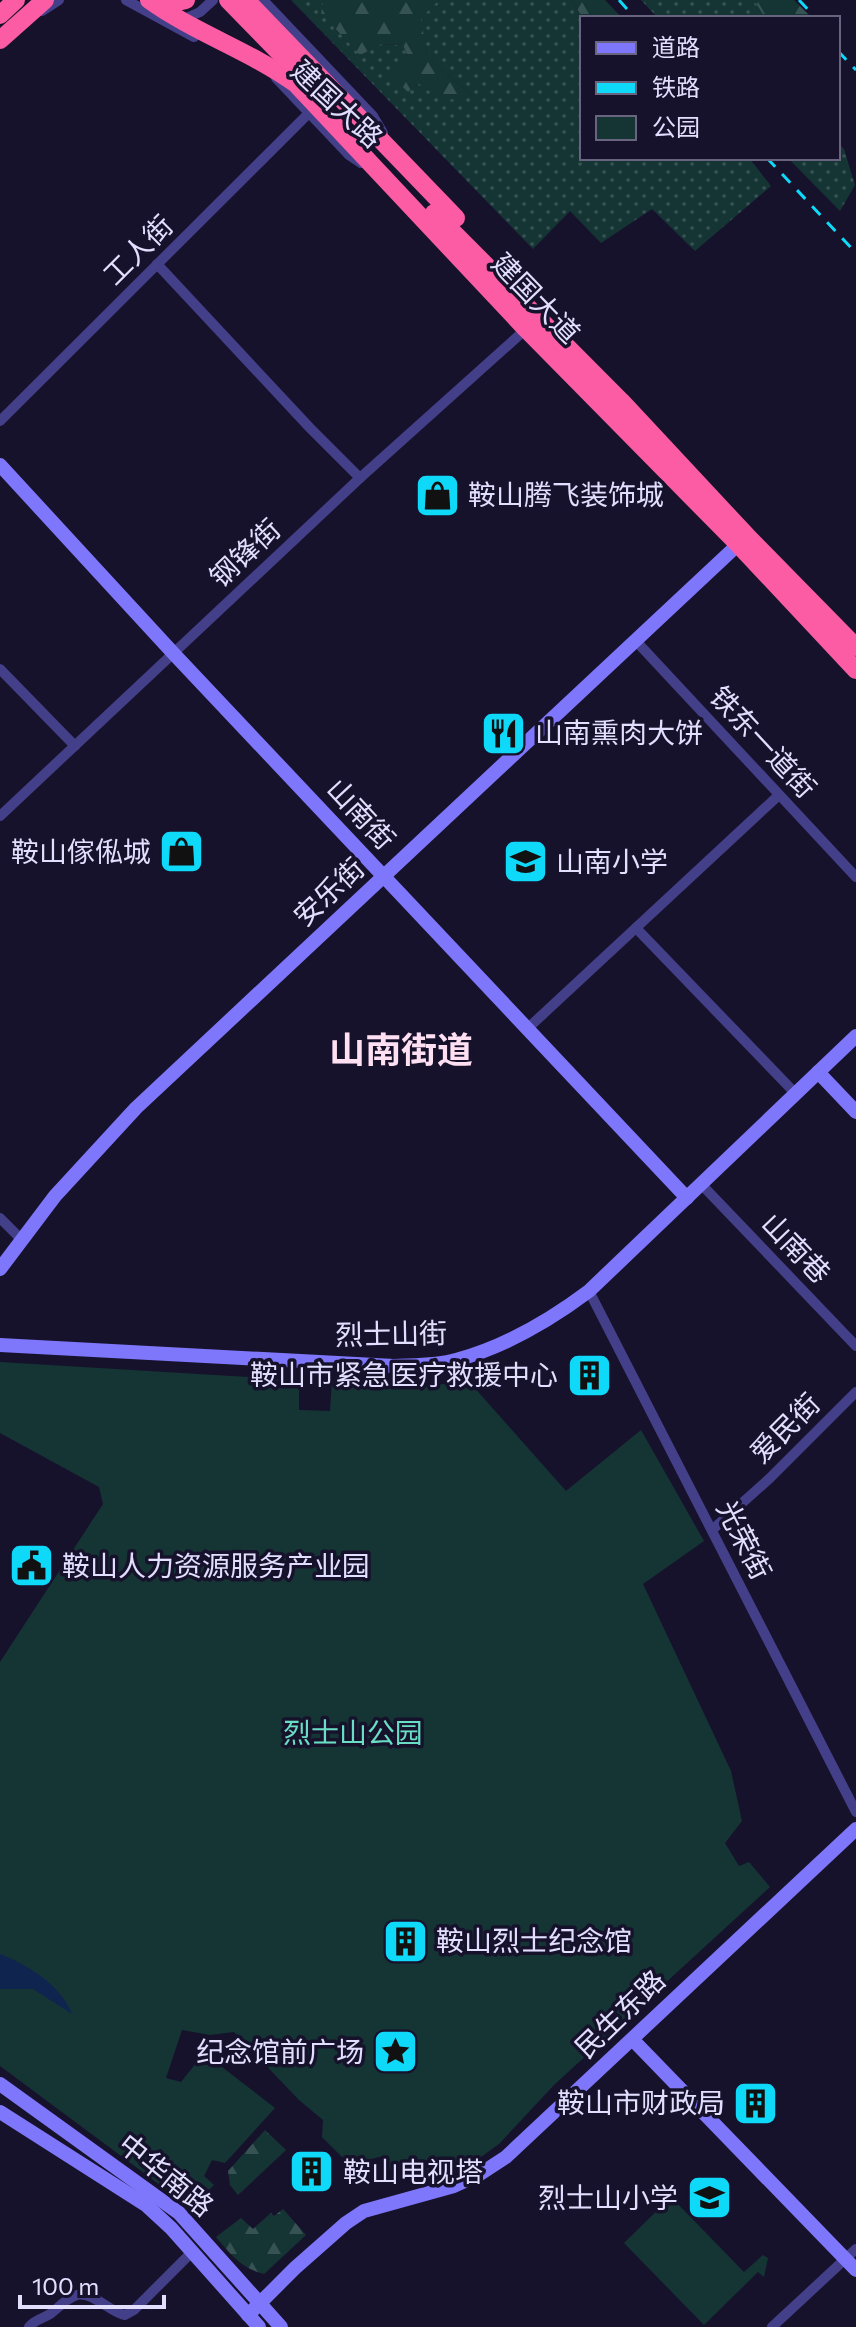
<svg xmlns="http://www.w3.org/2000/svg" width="856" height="2327" font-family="Commissioner,'Noto Sans SC',sans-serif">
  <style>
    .grass { fill: url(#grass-dots) }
    .forest { fill: url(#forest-firs) }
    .green { fill: #153535 }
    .water { fill: #0f244e }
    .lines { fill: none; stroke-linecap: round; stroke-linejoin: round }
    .street { stroke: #443f89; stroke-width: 10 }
    .secondary { stroke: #7f77fb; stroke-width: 14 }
    .highway { stroke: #fb5ca3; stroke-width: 18 }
    .rail { stroke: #0fd9f9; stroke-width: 3; stroke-dasharray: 12 10; stroke-linecap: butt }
    .labels { text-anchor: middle; stroke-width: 7; stroke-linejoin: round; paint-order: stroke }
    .street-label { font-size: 28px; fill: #e2defe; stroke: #17122c }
    .poi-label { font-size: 28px; fill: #e2defe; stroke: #17122c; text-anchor: start }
    .park-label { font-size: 28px; fill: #6adec5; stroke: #17122c }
    .district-label { font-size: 36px; font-weight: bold; fill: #fee0f2; stroke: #17122c }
  </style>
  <defs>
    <pattern id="grass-dots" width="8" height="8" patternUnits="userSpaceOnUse" patternTransform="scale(2)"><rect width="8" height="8" fill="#153535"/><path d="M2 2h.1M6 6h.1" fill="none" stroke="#375253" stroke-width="1.8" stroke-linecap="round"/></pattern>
    <pattern id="forest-firs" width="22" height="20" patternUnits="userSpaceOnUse" patternTransform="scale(2)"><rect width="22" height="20" fill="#153535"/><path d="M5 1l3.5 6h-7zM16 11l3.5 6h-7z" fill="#375253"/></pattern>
  </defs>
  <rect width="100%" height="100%" fill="#17122c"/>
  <!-- grass -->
  <g class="grass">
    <polygon points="291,0 324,0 321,13 382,44 403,45 408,57 407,92 418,83 471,95 427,57 420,17 439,0 571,0 583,18 582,158 749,158 771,186 695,251 652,209 601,243 570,211 533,249"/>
    <polygon points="641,0 754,0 765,18 658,18"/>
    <polygon points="838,143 844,149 855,185 840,211 788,158 838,158"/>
  </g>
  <!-- forest -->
  <g class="forest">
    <path d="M324 0H439L421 18 427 57 471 95C453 106 432 95 418 83L408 92 392 77 408 57 403 45 382 44 360 55 321 13Z"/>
    <polygon points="571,0 605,0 622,18 583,18"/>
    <polygon points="754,0 794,0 810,16 765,18"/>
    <polygon points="265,2130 286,2150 238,2195 230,2185 228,2171"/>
    <path d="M283 2209 306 2235 264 2274C241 2268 231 2255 216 2237L241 2218 253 2229 271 2213 274 2216Z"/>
  </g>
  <!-- green -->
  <g class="green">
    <polygon points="0,1362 299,1380 299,1410 330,1411 332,1381 472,1385 566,1491 641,1430 704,1541 643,1584 731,1771 742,1821 725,1843 739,1866 749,1862 770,1887 554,2085 499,2144 463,2170 401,2181 394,2178 384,2156 349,2164 322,2137 323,2120 299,2100 234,2032 210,2035 182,2030 166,2078 181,2082 204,2053 275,2108 225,2163 212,2160 204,2176 214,2185 191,2208 0,2066 0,1662 103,1504 99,1487 0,1433"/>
    <polygon points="671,2197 744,2272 763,2255 768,2258 764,2277 758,2272 704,2325 624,2243"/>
  </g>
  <!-- water -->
  <path class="water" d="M0 1954C28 1965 61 1985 72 2014L33 1989H0Z"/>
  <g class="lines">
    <!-- street -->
    <g class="street">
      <polyline points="126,0 194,37"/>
      <polyline points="263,0 373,116 383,133"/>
      <polyline points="42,11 59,0"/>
      <polyline points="182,20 200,12 213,0"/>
      <polyline points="276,78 349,155 361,163"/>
      <polyline points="157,264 310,428 360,478"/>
      <polyline points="0,421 309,113"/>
      <polyline points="635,640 856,877"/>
      <polyline points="0,669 75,746"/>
      <polyline points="0,816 360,478 526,329"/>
      <polyline points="636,928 795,1093"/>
      <polyline points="527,1029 779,795"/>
      <polyline points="701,1184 856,1346"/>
      <polyline points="0,1218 22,1240"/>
      <polyline points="589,1291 856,1812"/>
      <polyline points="712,1530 770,1478 856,1392"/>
      <path d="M29 2327C34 2320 42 2319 50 2314 58 2308 68 2297 77 2295 92 2291 110 2312 125 2315L134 2310 193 2251"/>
      <polyline points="772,2327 856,2249"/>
    </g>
    <!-- secondary -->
    <g class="secondary">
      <polyline points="0,465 174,654 687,1198"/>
      <polyline points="818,1072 856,1112"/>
      <polyline points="0,1269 55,1196 136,1108 744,539"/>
      <path d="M0 1345 394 1366C414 1365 436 1366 456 1360 504 1347 549 1321 589 1291L856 1036"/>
      <polyline points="633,2040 856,2270"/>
      <polyline points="0,2084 179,2213 281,2327"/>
      <polyline points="0,2112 146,2205 171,2228 259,2327"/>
      <polyline points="248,2315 295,2268 346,2223 364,2211 454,2186 480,2174 506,2157 856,1829"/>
    </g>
    <!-- highway -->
    <g class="highway">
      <path d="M149 0C195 33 250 51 296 84L526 329 738 544 856 670"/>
      <polyline points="228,0 308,82"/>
      <polyline points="246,0 456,218"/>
      <polyline points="153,1 164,5 186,0"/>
      <polyline points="0,15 16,0"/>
      <polyline points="0,40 45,0"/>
      <polyline points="434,213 621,401 747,536 856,647"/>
    </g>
    <!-- rail -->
    <g class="rail">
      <polyline points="619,0 635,18"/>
      <polyline points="799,0 816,18"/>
      <polyline points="838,51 856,70"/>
      <polyline points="767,158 856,253"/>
    </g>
  </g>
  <!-- icons -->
  <defs>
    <symbol id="shop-square" viewBox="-11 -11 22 22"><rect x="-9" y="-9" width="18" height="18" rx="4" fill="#0fd9f9" stroke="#17122c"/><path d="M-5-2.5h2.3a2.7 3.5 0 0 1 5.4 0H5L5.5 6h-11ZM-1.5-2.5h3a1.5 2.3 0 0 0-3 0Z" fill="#111"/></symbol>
    <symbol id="restaurant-square" viewBox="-11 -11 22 22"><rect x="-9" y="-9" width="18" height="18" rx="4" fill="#0fd9f9" stroke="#17122c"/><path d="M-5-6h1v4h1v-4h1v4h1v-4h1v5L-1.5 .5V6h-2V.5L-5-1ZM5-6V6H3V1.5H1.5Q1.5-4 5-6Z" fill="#111"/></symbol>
    <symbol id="school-square" viewBox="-11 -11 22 22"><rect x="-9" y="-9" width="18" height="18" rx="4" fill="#0fd9f9" stroke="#17122c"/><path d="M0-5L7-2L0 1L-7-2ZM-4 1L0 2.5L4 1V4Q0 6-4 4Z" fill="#111"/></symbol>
    <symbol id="building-square" viewBox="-11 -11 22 22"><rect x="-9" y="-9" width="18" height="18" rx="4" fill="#0fd9f9" stroke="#17122c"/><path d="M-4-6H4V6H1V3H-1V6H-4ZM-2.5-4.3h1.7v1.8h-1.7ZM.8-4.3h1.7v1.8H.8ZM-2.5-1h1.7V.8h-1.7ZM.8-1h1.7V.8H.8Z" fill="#111"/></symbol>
    <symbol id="civic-square" viewBox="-11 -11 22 22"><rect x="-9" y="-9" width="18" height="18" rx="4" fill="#0fd9f9" stroke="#17122c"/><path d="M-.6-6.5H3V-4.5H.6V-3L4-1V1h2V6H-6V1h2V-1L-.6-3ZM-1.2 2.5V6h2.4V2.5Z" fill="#111"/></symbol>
    <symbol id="sight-square" viewBox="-11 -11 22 22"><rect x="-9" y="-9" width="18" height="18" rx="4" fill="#0fd9f9" stroke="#17122c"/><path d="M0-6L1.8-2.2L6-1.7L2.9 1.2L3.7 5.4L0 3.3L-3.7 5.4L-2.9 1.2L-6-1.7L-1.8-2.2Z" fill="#111"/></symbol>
  </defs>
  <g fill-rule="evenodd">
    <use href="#shop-square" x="412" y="470" width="51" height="51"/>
    <use href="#restaurant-square" x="478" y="708" width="51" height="51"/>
    <use href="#shop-square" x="156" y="826" width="51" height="51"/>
    <use href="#school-square" x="500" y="836" width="51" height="51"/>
    <use href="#building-square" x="564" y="1350" width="51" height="51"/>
    <use href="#civic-square" x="6" y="1540" width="51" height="51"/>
    <use href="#building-square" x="380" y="1916" width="51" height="51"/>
    <use href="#sight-square" x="370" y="2026" width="51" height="51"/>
    <use href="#building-square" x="730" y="2078" width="51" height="51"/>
    <use href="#building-square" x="286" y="2146" width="51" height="51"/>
    <use href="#school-square" x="684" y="2172" width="51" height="51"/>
  </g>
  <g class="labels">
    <!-- street labels -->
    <g class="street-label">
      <text transform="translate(337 104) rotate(43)" y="10">建国大路</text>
      <text transform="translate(138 250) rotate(-45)" y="10">工人街</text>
      <text transform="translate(536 298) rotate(46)" y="10">建国大道</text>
      <text transform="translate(245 553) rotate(-43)" y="10">钢锋街</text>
      <text transform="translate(763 742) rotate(47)" y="10">铁东一道街</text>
      <text transform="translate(361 814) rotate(47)" y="10">山南街</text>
      <text transform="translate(329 892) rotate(-43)" y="10">安乐街</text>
      <text transform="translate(796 1248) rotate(46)" y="10">山南巷</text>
      <text transform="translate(391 1334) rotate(-1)" y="10">烈士山街</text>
      <text transform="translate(785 1428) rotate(-45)" y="10">爱民街</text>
      <text transform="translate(744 1540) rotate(63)" y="10">光荣街</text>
      <text transform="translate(620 2014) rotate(-44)" y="10">民生东路</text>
      <text transform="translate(166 2175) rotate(39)" y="10">中华南路</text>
    </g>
    <!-- poi labels -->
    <g class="poi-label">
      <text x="468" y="505">鞍山腾飞装饰城</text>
      <text x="535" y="743">山南熏肉大饼</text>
      <text x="151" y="862" text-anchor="end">鞍山傢俬城</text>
      <text x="556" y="872">山南小学</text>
      <text x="558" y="1385" text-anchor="end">鞍山市紧急医疗救援中心</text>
      <text x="62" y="1576">鞍山人力资源服务产业园</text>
      <text x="436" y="1951">鞍山烈士纪念馆</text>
      <text x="364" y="2062" text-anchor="end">纪念馆前广场</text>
      <text x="725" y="2113" text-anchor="end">鞍山市财政局</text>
      <text x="343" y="2182">鞍山电视塔</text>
      <text x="678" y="2208" text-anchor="end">烈士山小学</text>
    </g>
    <!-- park labels -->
    <g class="park-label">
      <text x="353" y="1743">烈士山公园</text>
    </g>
    <!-- district labels -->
    <g class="district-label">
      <text x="401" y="1063">山南街道</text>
    </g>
  </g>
  <!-- legend -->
  <rect x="580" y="16" width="260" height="144" fill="#17122c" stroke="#686480" stroke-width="2"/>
  <rect x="596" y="42" width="40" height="12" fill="#7f77fb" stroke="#686480" stroke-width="2"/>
  <text x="652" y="56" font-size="24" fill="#e2defe">道路</text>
  <rect x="596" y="82" width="40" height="12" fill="#0fd9f9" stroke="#686480" stroke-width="2"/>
  <text x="652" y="96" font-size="24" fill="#e2defe">铁路</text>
  <rect x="596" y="116" width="40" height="24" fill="#153535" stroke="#686480" stroke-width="2"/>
  <text x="652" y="136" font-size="24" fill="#e2defe">公园</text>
  <!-- scale -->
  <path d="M20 2295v12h144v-12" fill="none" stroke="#e2defe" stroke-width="4"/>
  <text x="32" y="2295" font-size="24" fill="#e2defe" stroke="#17122c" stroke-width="6" paint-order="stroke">100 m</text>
</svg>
